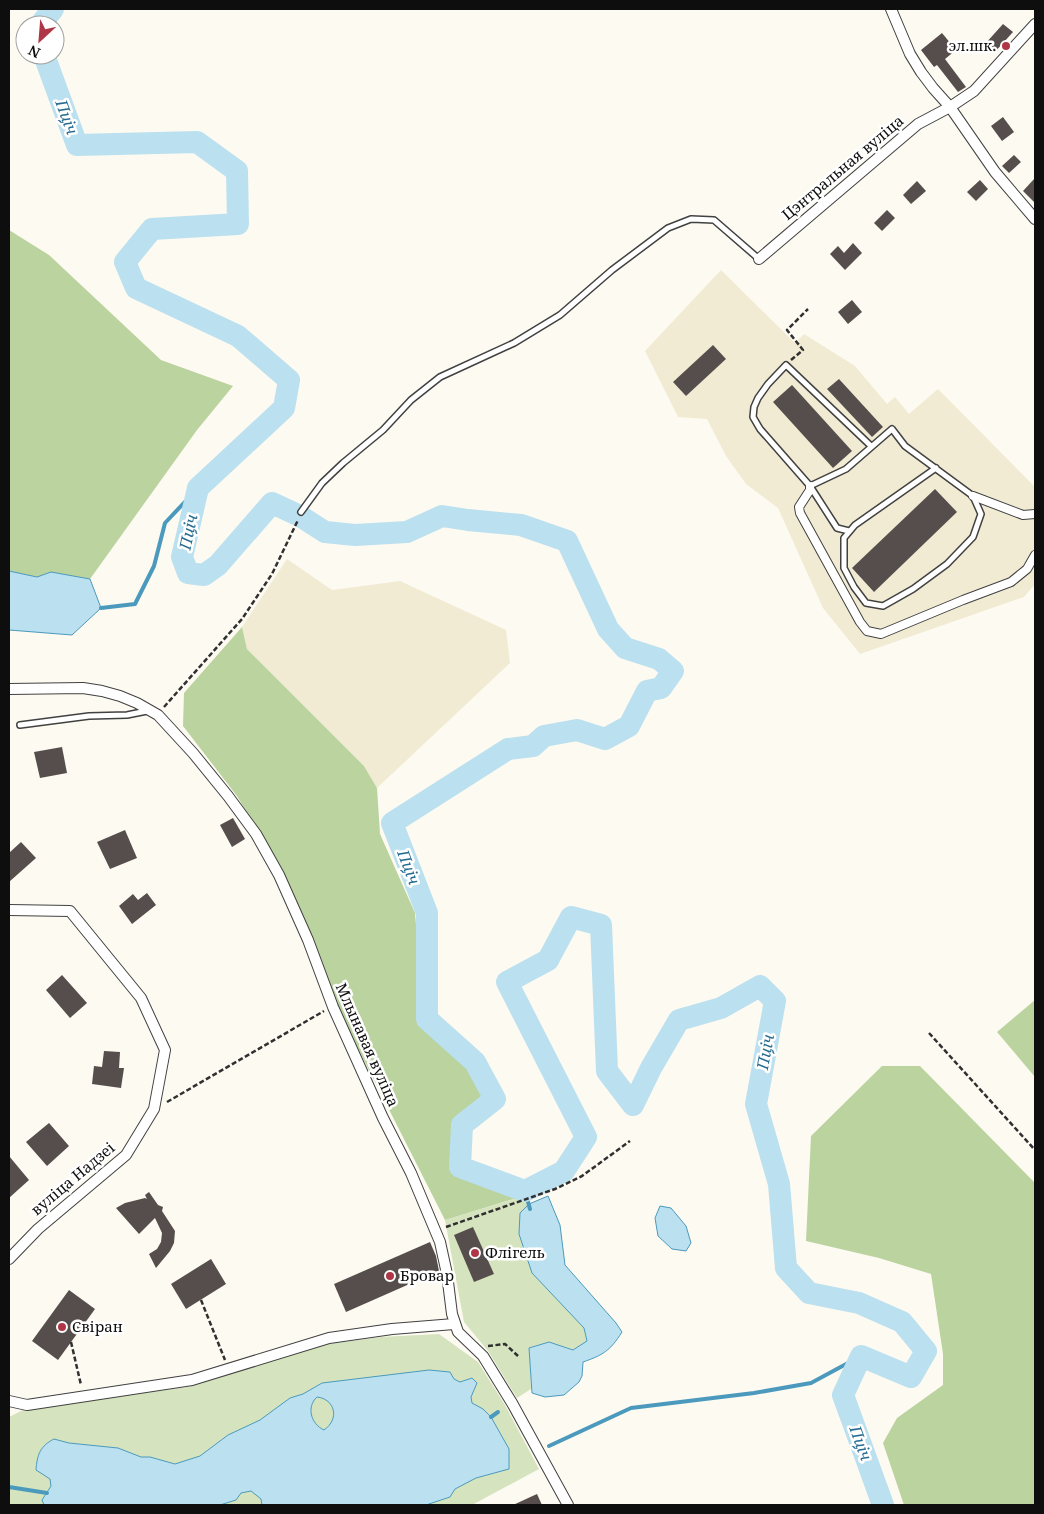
<svg xmlns="http://www.w3.org/2000/svg" width="1044" height="1514" font-family="'Noto Serif',serif">
  <style>
    .farmland { fill: #f1ebd3 }
    .green { fill: #d5e4be }
    .forest { fill: #bbd39f }
    .water { fill: #bbe0ef; stroke: #4b9abd; fill-rule: evenodd }
    .lines { fill: none; stroke-linecap: round; stroke-linejoin: round }
    .stream { stroke: #4b9abd; stroke-width: 4 }
    .river { stroke: #bbe0ef; stroke-width: 22 }
    .building { fill: #554e4c }
    .service-casing { stroke: #414141; stroke-width: 8 }
    .pedestrian-casing { stroke: #414141; stroke-width: 10 }
    .minor-casing { stroke: #414141; stroke-width: 12 }
    .path { stroke: #303030; stroke-width: 2.5; stroke-dasharray: 5 2.5; stroke-linecap: butt }
    .service { stroke: #fff; stroke-width: 5 }
    .pedestrian { stroke: #fff; stroke-width: 8 }
    .minor { stroke: #fff; stroke-width: 10 }
    .poi-dot { fill: #ae3647; stroke: #fff; stroke-width: 2 }
    .labels { text-anchor: middle; stroke-width: 5; stroke-linejoin: round; paint-order: stroke }
    .poi-label { font-size: 15px; fill: #0e0e0e; stroke: #fff; text-anchor: start }
    .street-label { font-size: 15px; fill: #0e0e0e; stroke: #fff }
    .water-label { font-size: 16px; font-style: italic; fill: #266c91; stroke: #fff }
  </style>
  <rect width="100%" height="100%" fill="#fdfaf1"/>
  <!-- farmland -->
  <g class="farmland">
    <polygon points="721,270 795,343 804,334 855,366 887,404 895,397 909,414 938,389 1035,487 1035,584 1024,597 860,654 823,608 778,508 746,484 726,456 707,419 678,417 645,351"/>
    <polygon points="287,559 332,590 400,581 506,630 510,663 377,788 364,766 247,649 242,627"/>
  </g>
  <!-- green -->
  <g class="green">
    <polygon points="521,1197 529,1204 520,1213 584,1328 587,1342 573,1350 549,1342 530,1348 531,1389 517,1398 488,1351 464,1322 445,1220"/>
    <polygon points="439,1334 478,1362 505,1405 539,1469 472,1505 9,1505 9,1417 23,1410 187,1387 327,1344 381,1337"/>
  </g>
  <!-- forest -->
  <g class="forest">
    <polygon points="9,230 49,255 161,360 233,386 197,430 90,579 37,577 9,574"/>
    <polygon points="242,627 247,649 364,766 377,788 380,834 415,913 424,1021 472,1063 490,1098 458,1120 458,1169 520,1192 520,1197 445,1220 337,1007 285,877 237,796 183,726 184,693"/>
    <polygon points="1035,1000 1035,1077 997,1032"/>
    <polygon points="882,1066 920,1066 1035,1183 1035,1505 904,1505 883,1443 897,1418 943,1385 943,1354 931,1274 879,1258 806,1241 811,1136"/>
  </g>
  <!-- water -->
  <g class="water">
    <polygon points="9,571 37,577 51,572 90,579 101,608 72,635 9,630"/>
    <path d="M548 1196 560 1225 565 1265 616 1323 622 1332C610 1351 603 1355 583 1362L582 1376 579 1382 564 1395 545 1397 532 1393 529 1348 549 1342 573 1350 587 1341 584 1328 532 1273 519 1234 520 1213 529 1204Z"/>
    <polygon points="660,1206 671,1208 686,1226 691,1243 686,1251 672,1249 658,1236 655,1218"/>
    <path d="M429 1370 450 1372 454 1379 460 1382 472 1378 477 1383 471 1397 472 1403 483 1409 491 1417 509 1449V1469L476 1478 455 1489 450 1497 426 1505H262L261 1499 251 1491 241 1493 236 1500 220 1505H44L42 1500 51 1486 50 1479 36 1470C37 1455 40 1446 54 1439L69 1443 118 1448 141 1457H150L175 1464 200 1456 228 1435 260 1420 290 1398 303 1394 322 1383ZM317 1397C335 1399 340 1419 324 1430 311 1424 306 1407 317 1397Z"/>
  </g>
  <g class="lines">
    <!-- stream -->
    <g class="stream">
      <polyline points="101,608 135,604 154,566 165,523 198,488"/>
      <polyline points="525,1191 530,1209"/>
      <polyline points="491,1417 498,1412"/>
      <polyline points="549,1446 631,1408 754,1393 811,1383 861,1356"/>
      <polyline points="9,1487 47,1493"/>
    </g>
    <!-- river -->
    <g class="river">
      <polyline points="40,25 53,9"/>
      <polyline points="44,55 77,145 197,142 237,171 238,224 152,229 125,262 136,288 238,336 289,380 284,408 198,488 182,557 188,573 204,575 218,565 272,503 300,516 325,532 355,535 407,532 442,516 468,520 521,525 567,541 608,629 625,648 659,659 673,671 661,688 647,691 629,726 605,739 577,730 544,736 533,746 508,749 392,823 427,913 427,1019 475,1062 495,1099 462,1125 460,1167 525,1191 564,1171 586,1137 507,982 548,960 571,917 601,925 607,1071 633,1105 651,1068 679,1020 721,1008 760,986 775,1001 756,1104 779,1184 786,1268 809,1293 859,1303 902,1322 926,1351 911,1377 861,1356 843,1395 883,1505"/>
    </g>
  </g>
  <!-- building -->
  <g class="building">
    <polygon points="1003,24 1013,32 994,53 985,44"/>
    <polygon points="942,33 956,50 945,59 966,87 958,92 937,65 934,67 921,50"/>
    <polygon points="1003,117 1014,132 1002,141 991,126"/>
    <polygon points="1014,155 1021,162 1009,173 1002,166"/>
    <polygon points="1035,178 1035,203 1023,191"/>
    <polygon points="980,180 988,189 976,201 967,192"/>
    <polygon points="917,181 926,191 911,204 903,195"/>
    <polygon points="887,210 895,218 882,231 874,223"/>
    <polygon points="853,243 862,253 845,270 830,254 838,246 844,253"/>
    <polygon points="852,300 862,312 848,324 838,312"/>
    <polygon points="713,345 726,359 686,396 673,382"/>
    <polygon points="839,379 883,427 872,437 827,389"/>
    <polygon points="792,385 852,451 833,468 773,402"/>
    <polygon points="935,489 957,512 874,592 852,568"/>
    <polygon points="62,747 67,773 40,778 34,752"/>
    <polygon points="233,818 245,839 232,847 220,825"/>
    <polygon points="125,830 137,858 110,869 97,842"/>
    <polygon points="21,842 36,858 9,882 9,853"/>
    <polygon points="147,893 156,905 132,924 119,906 133,894 138,900"/>
    <polygon points="62,975 87,1003 70,1018 46,990"/>
    <polygon points="104,1051 120,1052 119,1068 124,1068 121,1088 92,1084 94,1066 102,1067"/>
    <polygon points="49,1123 69,1146 47,1166 26,1142"/>
    <polygon points="9,1156 29,1180 9,1198"/>
    <polygon points="149,1192 158,1205 163,1207 162,1211 175,1231 174,1243 170,1251 156,1268 149,1254 157,1249 161,1242 162,1233 155,1218 139,1234 116,1208 125,1203 145,1198 147,1199 145,1195"/>
    <polygon points="473,1227 494,1274 474,1282 454,1235"/>
    <polygon points="430,1242 436,1256 439,1271 346,1312 334,1284"/>
    <polygon points="211,1259 226,1284 186,1309 171,1284"/>
    <polygon points="69,1290 95,1309 58,1360 32,1341"/>
    <polygon points="537,1494 542,1505 513,1505"/>
  </g>
  <g class="lines">
    <defs>
      <g id="service">
        <polyline points="810,486 846,469 892,429 905,446 973,496 981,514 973,537 947,564 913,589 883,606 866,603 854,587 844,568 844,538 855,525 936,468"/>
        <polyline points="301,512 322,483 343,463 383,430 411,400 440,377 514,343 560,315 612,270 668,228 691,219 714,220 759,259"/>
        <polyline points="849,531 837,528 810,486 760,429 753,417 754,407 758,398 768,384 786,365 871,446"/>
        <polyline points="20,725 89,716 127,715 147,711"/>
      </g>
      <g id="pedestrian">
        <polyline points="810,486 810,490 799,507 800,513 860,622 867,631 881,634 963,600 1011,582 1027,569 1035,555"/>
        <polyline points="973,496 1023,515 1035,514"/>
      </g>
      <g id="minor">
        <polyline points="891,9 910,54 921,72 933,88 950,107 995,172 1035,219"/>
        <polyline points="759,259 918,124 950,107 974,91 1035,24"/>
        <polyline points="9,689 83,688 102,691 120,696 137,703 158,715 193,753 228,796 256,834 279,875 308,940 333,1007 383,1118 411,1173 440,1242 447,1274 452,1314 458,1332 483,1356 512,1403 568,1505"/>
        <polyline points="9,910 70,911 141,998 165,1050 154,1109 126,1155 38,1229 9,1259"/>
        <polyline points="9,1401 27,1405 192,1380 329,1338 392,1329 454,1324"/>
      </g>
    </defs>
    <!-- service casing -->
    <use href="#service" class="service-casing"/>
    <!-- pedestrian casing -->
    <use href="#pedestrian" class="pedestrian-casing"/>
    <!-- minor casing -->
    <use href="#minor" class="minor-casing"/>
    <!-- path -->
    <g class="path">
      <polyline points="791,360 803,350 787,330 808,309"/>
      <polyline points="164,707 242,619 272,574 298,520"/>
      <polyline points="929,1033 1035,1150"/>
      <polyline points="167,1102 324,1011"/>
      <polyline points="446,1227 555,1189 582,1176 630,1141"/>
      <polyline points="201,1300 225,1360"/>
      <polyline points="71,1342 81,1385"/>
      <polyline points="488,1346 505,1344 518,1356"/>
    </g>
    <!-- service -->
    <use href="#service" class="service"/>
    <!-- pedestrian -->
    <use href="#pedestrian" class="pedestrian"/>
    <!-- minor -->
    <use href="#minor" class="minor"/>
  </g>
  <!-- markers -->
  <g class="poi-dot">
    <circle cx="1006" cy="46" r="5"/>
    <circle cx="475" cy="1253" r="5"/>
    <circle cx="390" cy="1276" r="5"/>
    <circle cx="62" cy="1327" r="5"/>
  </g>
  <g class="labels">
    <!-- poi labels -->
    <g class="poi-label">
      <text x="996" y="51" text-anchor="end">эл.шк.</text>
      <text x="485" y="1258">Флігель</text>
      <text x="400" y="1281">Бровар</text>
      <text x="72" y="1332">Свіран</text>
    </g>
    <!-- street labels -->
    <g class="street-label">
      <text transform="translate(843 168) rotate(-40)" y="5">Цэнтральная вуліца</text>
      <text transform="translate(367 1045) rotate(66)" y="5">Млынавая вуліца</text>
      <text transform="translate(73 1179) rotate(-40)" y="5">вуліца Надзеі</text>
    </g>
    <!-- water labels -->
    <g class="water-label">
      <text transform="translate(67 117) rotate(70)" y="6">Пціч</text>
      <text transform="translate(188 532) rotate(-78)" y="6">Пціч</text>
      <text transform="translate(409 867) rotate(69)" y="6">Пціч</text>
      <text transform="translate(765 1052) rotate(-80)" y="6">Пціч</text>
      <text transform="translate(861 1443) rotate(70)" y="6">Пціч</text>
    </g>
  </g>
  <!-- border -->
  <rect width="1044" height="1514" fill="none" stroke="#0e0e0e" stroke-width="20"/>
  <!-- north arrow -->
  <g transform="translate(40 40) rotate(206)"><circle r="24" fill="#ffffff" stroke="#9f9f9f"/>
  <path d="M0-4L9 19L0 12L-9 19Z" fill="#ae3647"/>
  <text y="-8" font-size="14" font-weight="bold" text-anchor="middle" fill="#0e0e0e">N</text>
  </g>
</svg>
